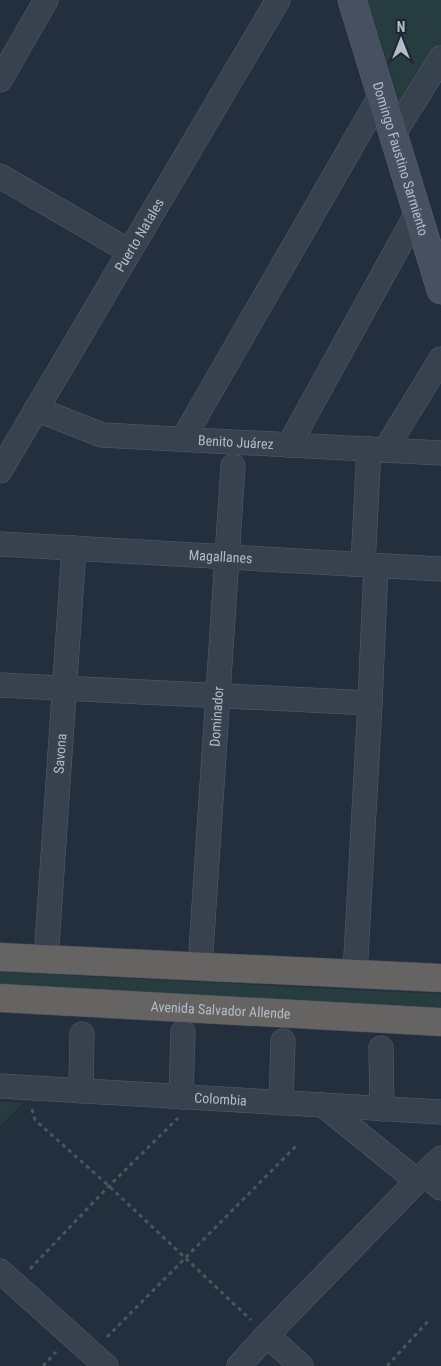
<svg xmlns="http://www.w3.org/2000/svg" width="441" height="1366" font-family="'Roboto Condensed',sans-serif">
  <style>
    .green { fill: #263c3f }
    .lines { fill: none; stroke-linecap: round; stroke-linejoin: round }
    .minor-casing { stroke: #565f6c; stroke-width: 25 }
    .secondary-casing { stroke: #565f6c; stroke-width: 29 }
    .trunk-casing { stroke: #434c59; stroke-width: 29 }
    .path { stroke: #44595c; stroke-width: 3; stroke-dasharray: 4 4; stroke-linecap: butt }
    .minor { stroke: #38414e; stroke-width: 24 }
    .secondary { stroke: #465061; stroke-width: 28 }
    .trunk { stroke: #656462; stroke-width: 28 }
    .labels { text-anchor: middle; stroke-width: 5; stroke-linejoin: round; paint-order: stroke }
    .street-label { font-size: 14px; fill: #b4bcc9; stroke: #1d2633 }
  </style>
  <rect width="100%" height="100%" fill="#242f3e"/>
  <!-- green -->
  <g class="green">
    <polygon points="367,0 441,0 441,54 402,109"/>
    <polygon points="0,972 441,994 441,1007 0,985"/>
    <polygon points="0,1102 23,1103 0,1126"/>
  </g>
  <g class="lines">
    <defs>
      <g id="minor">
        <polyline points="0,80 46,0"/>
        <polyline points="393,135 441,58"/>
        <polyline points="0,176 129,251"/>
        <path id="s1" d="M36 409 102 435 441 453"/>
        <polyline points="183,439 381,95"/>
        <polyline points="289,445 417,213"/>
        <polyline points="385,450 441,359"/>
        <path id="s2" d="M0 471 278 0"/>
        <path id="s3" d="M0 544 441 569"/>
        <polyline points="363,564 369,449"/>
        <polyline points="0,685 370,703"/>
        <path id="s4" d="M46 959 74 548"/>
        <path id="s5" d="M200 967 233 466"/>
        <polyline points="355,974 370,703 376,566"/>
        <polyline points="381,1048 382,1109"/>
        <path id="s6" d="M0 1086 441 1112"/>
        <polyline points="81,1091 82,1034"/>
        <polyline points="181,1097 183,1032"/>
        <polyline points="281,1103 283,1041"/>
        <polyline points="323,1105 417,1181"/>
        <polyline points="424,1174 441,1188"/>
        <polyline points="0,1271 106,1366"/>
        <polyline points="267,1335 301,1366"/>
        <polyline points="239,1366 267,1335 424,1174 441,1158"/>
      </g>
      <g id="secondary">
        <path id="s7" d="M352 0 441 290"/>
      </g>
      <g id="trunk">
        <polyline points="0,957 441,978"/>
        <path id="s8" d="M0 998 441 1022"/>
      </g>
    </defs>
    <!-- minor casing -->
    <use href="#minor" class="minor-casing"/>
    <!-- secondary casing -->
    <use href="#secondary" class="secondary-casing"/>
    <!-- trunk casing -->
    <use href="#trunk" class="trunk-casing"/>
    <!-- path -->
    <g class="path">
      <polyline points="32,1109 35,1120 109,1186 251,1320"/>
      <polyline points="30,1269 109,1186 178,1118"/>
      <polyline points="107,1337 296,1146"/>
      <polyline points="43,1366 56,1352"/>
      <polyline points="387,1366 430,1319"/>
    </g>
    <!-- minor -->
    <use href="#minor" class="minor"/>
    <!-- secondary -->
    <use href="#secondary" class="secondary"/>
    <!-- trunk -->
    <use href="#trunk" class="trunk"/>
  </g>
  <g class="labels">
    <!-- street labels -->
    <g class="street-label">
      <text dy="5" stroke="none"><textPath href="#s7" startOffset="166">Domingo Faustino Sarmiento</textPath></text>
      <text dy="5" stroke="none"><textPath href="#s2" startOffset="274">Puerto Natales</textPath></text>
      <text dy="5" stroke="none"><textPath href="#s1" startOffset="205">Benito Juárez</textPath></text>
      <text dy="5" stroke="none"><textPath href="#s3" startOffset="221">Magallanes</textPath></text>
      <text dy="5" stroke="none"><textPath href="#s5" startOffset="251">Dominador</textPath></text>
      <text dy="5" stroke="none"><textPath href="#s4" startOffset="206">Savona</textPath></text>
      <text dy="5" stroke="none"><textPath href="#s8" startOffset="221">Avenida Salvador Allende</textPath></text>
      <text dy="5" stroke="none"><textPath href="#s6" startOffset="221">Colombia</textPath></text>
    </g>
  </g>
  <!-- north arrow -->
  <g transform="translate(401 40)" stroke="#1d2633" stroke-width="4" paint-order="stroke">
  <path d="M0-4L9 19L0 12L-9 19Z" fill="#b4bcc9"/>
  <text y="-8" font-size="14" font-weight="bold" text-anchor="middle" fill="#b4bcc9">N</text>
  </g>
</svg>
